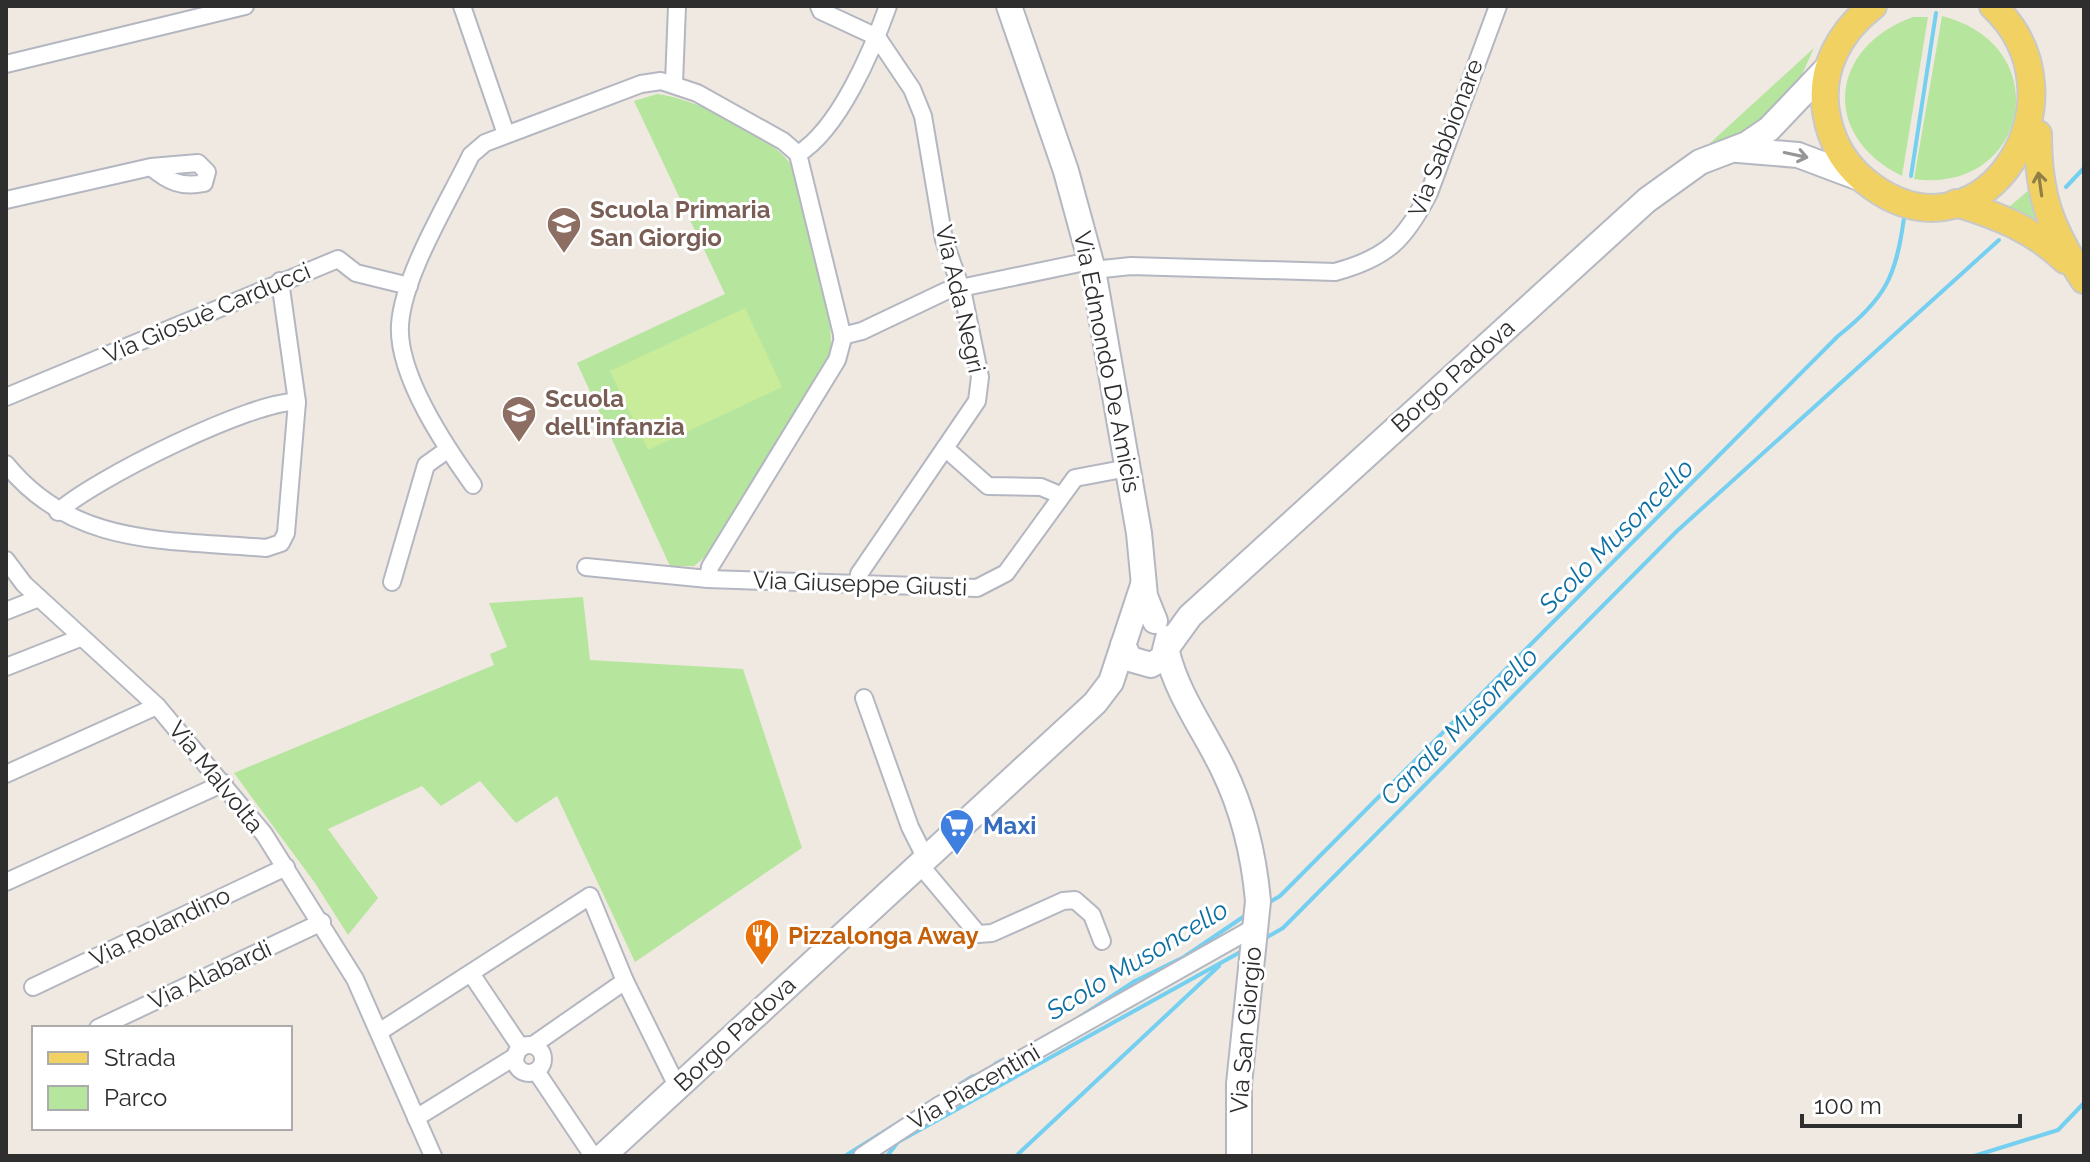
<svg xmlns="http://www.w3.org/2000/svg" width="2090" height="1162" font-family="Raleway,sans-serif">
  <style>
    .green { fill: #b6e59e }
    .pitch { fill: #c9ec9a }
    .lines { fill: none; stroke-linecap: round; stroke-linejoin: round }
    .stream { stroke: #75cff0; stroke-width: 4 }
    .street-casing { stroke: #b4b7c1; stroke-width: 20 }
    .secondary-casing { stroke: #b4b7c1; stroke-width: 28 }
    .primary-casing { stroke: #c9c9c9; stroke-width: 30 }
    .street { stroke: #fff; stroke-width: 16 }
    .secondary { stroke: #fff; stroke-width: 24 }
    .primary { stroke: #f2d163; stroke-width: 26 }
    .oneway { stroke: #969696 }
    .oneway2 { stroke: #908048 }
    .labels { text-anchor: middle; stroke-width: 6; stroke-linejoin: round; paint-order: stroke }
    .street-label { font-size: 24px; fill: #2e2e2e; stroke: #fff }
    .education-label { font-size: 24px; font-weight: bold; fill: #785e54; stroke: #fff; text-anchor: start }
    .shop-label { font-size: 24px; font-weight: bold; fill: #366cbe; stroke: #fff; text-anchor: start }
    .food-label { font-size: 24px; font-weight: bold; fill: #c56008; stroke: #fff; text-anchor: start }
    .water-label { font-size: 26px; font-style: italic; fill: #0d6fa3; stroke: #fff }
  </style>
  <rect width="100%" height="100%" fill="#efe9e1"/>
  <!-- green -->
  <g class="green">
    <path d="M1942 16C2059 46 2028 195 1914 179Z"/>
    <path d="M1913 17H1928L1902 176C1820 136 1829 47 1913 17Z"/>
    <polygon points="1814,48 1799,81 1751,130 1709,144"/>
    <path d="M657 94C697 99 773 135 795 170L830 317 831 346 827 362 705 557 694 566H670L577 363 725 294 634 101Z"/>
    <polygon points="2029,190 2043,231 2003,212"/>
    <polygon points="583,597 590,660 743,669 802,848 635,962 557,796 516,823 480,781 441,806 422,786 328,829 378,898 348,935 315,883 234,773 494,665 490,654 507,647 489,603"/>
  </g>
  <!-- pitch -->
  <polygon class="pitch" points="745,308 782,387 648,450 610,371"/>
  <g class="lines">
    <!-- stream -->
    <g class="stream">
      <polyline points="1911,176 1936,13"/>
      <polyline points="2066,187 2084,168"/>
      <path d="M1268 903 1280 896 1838 336C1885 299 1896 277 1904 218"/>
      <polyline points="1262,940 1283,928 1677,531 1999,240"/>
      <polyline points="1080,1017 1135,981 1184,957 1246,915"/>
      <polyline points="995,1064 1006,1058"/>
      <polyline points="845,1156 973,1076"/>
      <polyline points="887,1156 898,1142 1244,950"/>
      <polyline points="1016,1156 1219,966"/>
      <polyline points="1974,1156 2058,1130 2084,1103"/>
    </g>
    <defs>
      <g id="street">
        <polyline points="462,6 506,134"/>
        <polyline points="819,6 821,11 877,37 912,89 923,116 944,240 963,294 980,377 977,401 859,574 857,585"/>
        <polyline points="6,64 245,6"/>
        <polyline points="674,83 677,6"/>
        <path d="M798 154C839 129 872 51 888 6"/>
        <path d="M6 200 151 167 198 163 207 172 204 183C181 188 168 181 151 167"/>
        <path d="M1093 270 1131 266 1335 272C1387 258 1405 240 1429 193L1498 6"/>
        <polyline points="842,336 862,331 946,291 1090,261"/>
        <polyline points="6,397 338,259 356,273 409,286"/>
        <polyline points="945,448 988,486 1041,487 1060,495"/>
        <path d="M6 464C74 548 167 539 266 548L281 543 286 533 297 402 280 281"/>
        <path d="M473 485C445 446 397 375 400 325 403 275 449 201 471 155L485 143 641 84 661 81 697 93 783 141 798 154 843 338 837 360 710 567 708 579"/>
        <path d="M58 512C90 481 255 399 297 402"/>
        <polyline points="6,560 24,584 157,706 264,834 355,979 433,1156"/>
        <polyline points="586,567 708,579 977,588 1006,573 1075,478 1128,468"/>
        <polyline points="392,582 426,465 447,450"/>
        <polyline points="6,611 39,598"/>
        <polyline points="6,667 80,638"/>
        <polyline points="864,698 910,827 926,859"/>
        <polyline points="6,774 157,706"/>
        <polyline points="920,865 978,934 992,933 1063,901 1075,900 1092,915 1102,941"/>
        <polyline points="6,882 224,783"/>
        <polyline points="472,975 521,1048"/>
        <polyline points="33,987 286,867"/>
        <polyline points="98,1028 322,922"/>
        <polyline points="379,1032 590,896 625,981 677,1086"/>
        <polyline points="533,1045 625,981"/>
        <circle cx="529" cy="1059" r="14"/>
        <polyline points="536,1071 593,1156"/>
        <polyline points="416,1118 516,1056"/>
        <polyline points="862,1156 938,1106 1255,927"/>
      </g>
      <g id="secondary">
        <polyline points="1009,6 1066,171 1093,270 1139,533 1145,596 1155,621"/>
        <polyline points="1738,150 1798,155 1862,179"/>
        <polyline points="1123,645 1130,659 1151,665 1163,658 1168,638"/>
        <polyline points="1169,645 1190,616 1647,200 1700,162 1747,144 1769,129 1828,67"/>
        <path d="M1167 652C1177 694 1204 730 1223 769 1243 810 1254 856 1258 901L1239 1084V1156"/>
        <polyline points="603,1156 1095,703 1111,682 1143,585"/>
      </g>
      <g id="primary">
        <path d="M1873 6C1840 31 1819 69 1826 112 1831 143 1847 169 1873 187 1986 267 2090 97 1993 6"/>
        <path d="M2038 134C2038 196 2050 228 2084 280"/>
        <path d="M1956 203C1997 215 2034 230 2065 260"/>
      </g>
    </defs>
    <!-- street casing -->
    <use href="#street" class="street-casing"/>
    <!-- secondary casing -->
    <use href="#secondary" class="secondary-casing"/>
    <!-- primary casing -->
    <use href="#primary" class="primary-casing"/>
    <!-- street -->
    <use href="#street" class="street"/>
    <!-- secondary -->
    <use href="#secondary" class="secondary"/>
    <!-- primary -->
    <use href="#primary" class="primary"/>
  </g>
  <!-- one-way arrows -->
  <defs><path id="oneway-shaft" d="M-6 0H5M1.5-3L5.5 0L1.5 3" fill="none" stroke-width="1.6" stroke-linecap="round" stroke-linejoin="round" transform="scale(2)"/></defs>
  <use class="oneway" href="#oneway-shaft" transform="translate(1796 155) rotate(12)"/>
  <use class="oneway2" href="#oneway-shaft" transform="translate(2040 184) rotate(-98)"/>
  <!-- icons -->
  <defs>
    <symbol id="school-pin" viewBox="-11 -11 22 30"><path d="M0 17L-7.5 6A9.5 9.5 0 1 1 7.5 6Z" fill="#8d6e63" stroke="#fff"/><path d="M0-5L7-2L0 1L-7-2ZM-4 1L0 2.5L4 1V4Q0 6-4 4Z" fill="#fff"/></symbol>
    <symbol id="supermarket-pin" viewBox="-11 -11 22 30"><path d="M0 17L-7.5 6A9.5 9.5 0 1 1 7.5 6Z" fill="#3f7fe0" stroke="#fff"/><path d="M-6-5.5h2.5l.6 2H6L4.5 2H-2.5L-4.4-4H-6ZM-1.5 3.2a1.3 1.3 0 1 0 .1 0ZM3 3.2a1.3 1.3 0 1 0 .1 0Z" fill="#fff"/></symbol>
    <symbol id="restaurant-pin" viewBox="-11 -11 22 30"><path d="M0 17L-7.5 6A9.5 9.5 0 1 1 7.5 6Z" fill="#e8710a" stroke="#fff"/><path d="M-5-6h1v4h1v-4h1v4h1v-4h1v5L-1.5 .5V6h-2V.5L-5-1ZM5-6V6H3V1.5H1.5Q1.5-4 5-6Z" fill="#fff"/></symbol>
  </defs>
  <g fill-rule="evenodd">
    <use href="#school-pin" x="544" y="204" width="40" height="54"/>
    <use href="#school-pin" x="499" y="393" width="40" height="54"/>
    <use href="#supermarket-pin" x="937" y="806" width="40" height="54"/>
    <use href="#restaurant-pin" x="742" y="916" width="40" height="54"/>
  </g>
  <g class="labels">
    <!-- street labels -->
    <g class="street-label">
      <text transform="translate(1446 138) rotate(-69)" y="8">Via Sabbionare</text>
      <text transform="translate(960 299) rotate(77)" y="8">Via Ada Negri</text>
      <text transform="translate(207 313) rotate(-23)" y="8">Via Giosuè Carducci</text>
      <text transform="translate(1107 362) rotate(79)" y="8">Via Edmondo De Amicis</text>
      <text transform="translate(1453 376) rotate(-42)" y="8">Borgo Padova</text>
      <text transform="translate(860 584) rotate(2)" y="8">Via Giuseppe Giusti</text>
      <text transform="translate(216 777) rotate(51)" y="8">Via Malvolta</text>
      <text transform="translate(160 927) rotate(-26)" y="8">Via Rolandino</text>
      <text transform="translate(210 975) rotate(-25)" y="8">Via Alabardi</text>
      <text transform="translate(1246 1030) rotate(-85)" y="8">Via San Giorgio</text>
      <text transform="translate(735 1034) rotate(-43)" y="8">Borgo Padova</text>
      <text transform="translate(974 1087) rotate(-30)" y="8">Via Piacentini</text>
    </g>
    <!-- education labels -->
    <g class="education-label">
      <text x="590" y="218">Scuola Primaria<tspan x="590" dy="28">San Giorgio</tspan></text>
      <text x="545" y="407">Scuola<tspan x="545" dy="28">dell'infanzia</tspan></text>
    </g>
    <!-- shop labels -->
    <g class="shop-label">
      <text x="983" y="834">Maxi</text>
    </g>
    <!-- food labels -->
    <g class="food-label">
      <text x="788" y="944">Pizzalonga Away</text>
    </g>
    <!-- water labels -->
    <g class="water-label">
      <text transform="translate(1616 536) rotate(-45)" y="9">Scolo Musoncello</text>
      <text transform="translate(1459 726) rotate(-45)" y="9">Canale Musonello</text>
      <text transform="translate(1137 960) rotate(-31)" y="9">Scolo Musoncello</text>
    </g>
  </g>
  <!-- border -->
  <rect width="2090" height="1162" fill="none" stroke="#2e2e2e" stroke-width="16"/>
  <!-- legend -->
  <rect x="32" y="1026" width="260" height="104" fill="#ffffff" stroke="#ababab" stroke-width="2"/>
  <rect x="48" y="1052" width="40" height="12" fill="#f2d163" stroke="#ababab" stroke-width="2"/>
  <text x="104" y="1066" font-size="24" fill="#2e2e2e">Strada</text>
  <rect x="48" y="1086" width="40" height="24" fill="#b6e59e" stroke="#ababab" stroke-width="2"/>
  <text x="104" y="1106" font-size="24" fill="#2e2e2e">Parco</text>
  <!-- scale -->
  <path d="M1802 1114v12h218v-12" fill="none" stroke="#2e2e2e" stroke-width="4"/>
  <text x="1814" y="1114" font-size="24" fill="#2e2e2e" stroke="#ffffff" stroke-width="6" paint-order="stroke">100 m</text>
</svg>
